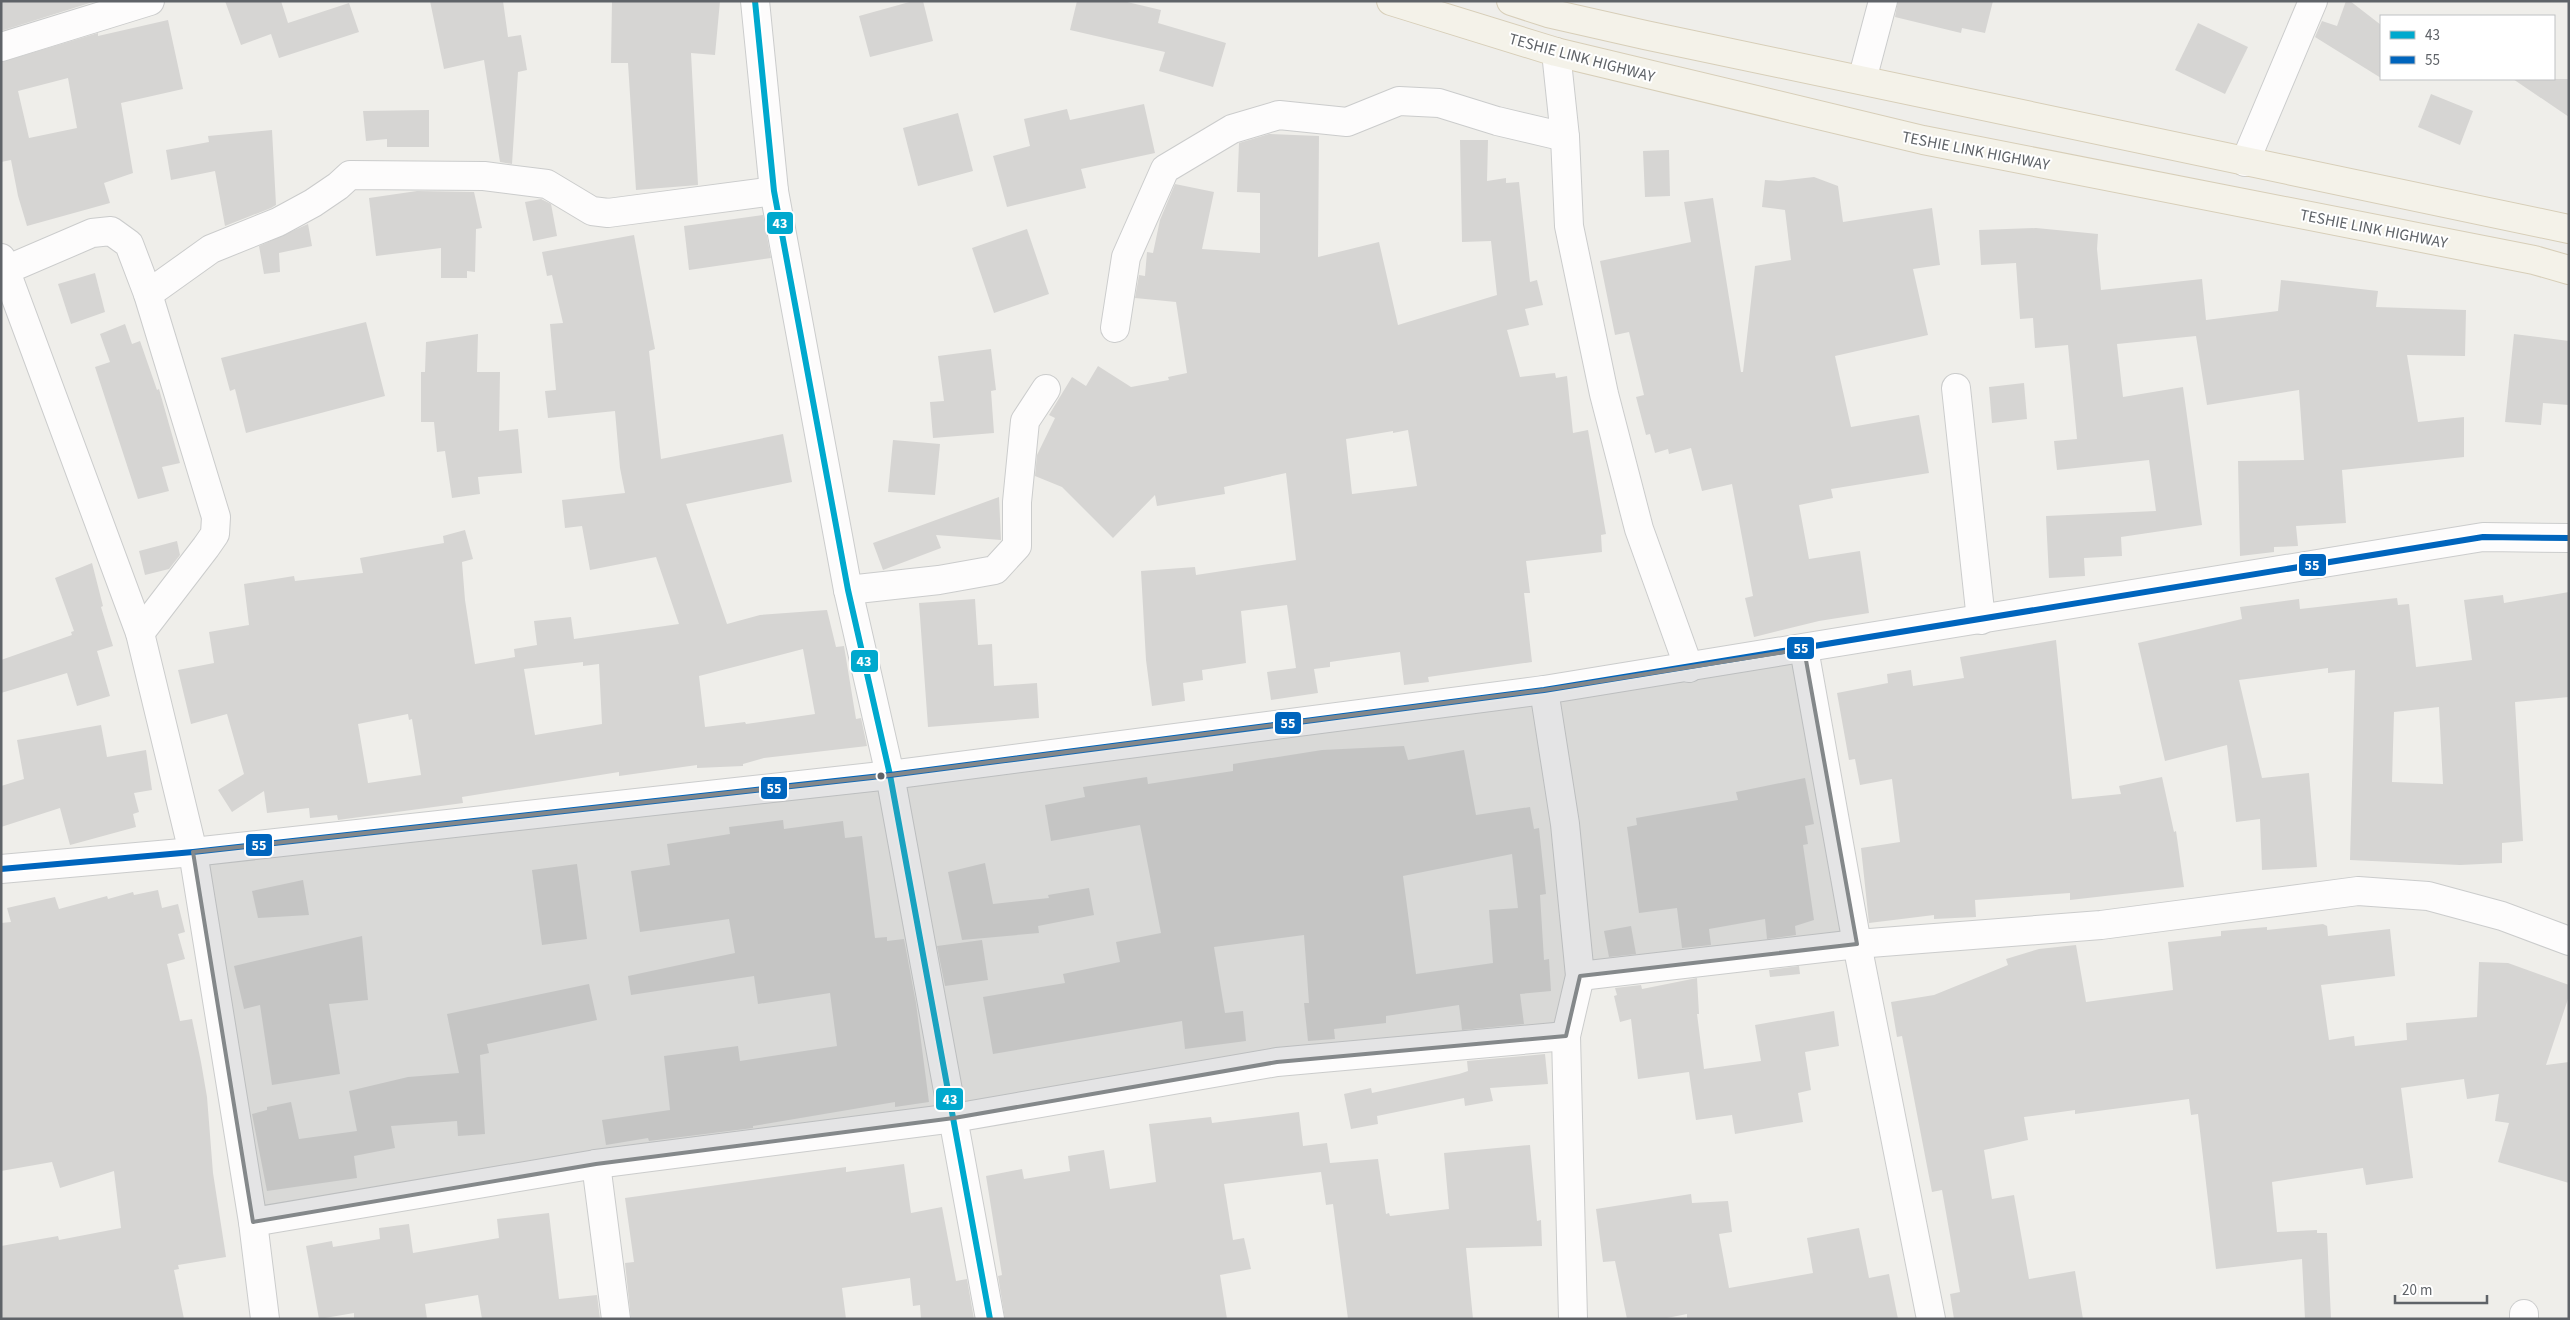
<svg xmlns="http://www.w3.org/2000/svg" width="2570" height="1320" font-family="'Source Sans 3',sans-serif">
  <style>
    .building { fill: #d6d5d3; fill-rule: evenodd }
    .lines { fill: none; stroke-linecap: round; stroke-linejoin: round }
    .minor-casing { stroke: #cbcccc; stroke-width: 30 }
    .major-casing { stroke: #d7ceb8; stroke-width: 30 }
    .minor { stroke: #fdfcfc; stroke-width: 28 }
    .major { stroke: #f4f2e9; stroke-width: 28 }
    .bus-1-casing { stroke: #fff; stroke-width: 10 }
    .bus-2-casing { stroke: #fff; stroke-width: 10 }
    .bus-1 { stroke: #00a9ce; stroke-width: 6 }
    .bus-2 { stroke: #0065bd; stroke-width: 6 }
    .marked { fill: #84888a; fill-opacity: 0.2; stroke: #84888a; stroke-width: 4; stroke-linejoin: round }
    .bus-dot { fill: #5f6368; stroke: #fff; stroke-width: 2 }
    .labels { text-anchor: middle; stroke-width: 4; stroke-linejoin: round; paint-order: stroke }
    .street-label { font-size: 16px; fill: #5f6368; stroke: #fff }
    .line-badge { stroke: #fff; stroke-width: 2 }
    .badge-label { font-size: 14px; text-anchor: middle; font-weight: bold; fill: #fff }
  </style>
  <rect width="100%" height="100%" fill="#efeeea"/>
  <!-- building -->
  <g class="building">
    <polygon points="1,1 92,1 93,2 1,31"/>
    <polygon points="225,1 281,1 288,23 349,3 359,32 279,58 271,34 241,45"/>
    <polygon points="430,1 503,1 508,37 521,35 527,70 518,72 512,164 500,162 484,60 444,69"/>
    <polygon points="612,1 720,1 715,55 691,53 698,185 636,190 628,63 611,63"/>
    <polygon points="913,1 923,1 933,41 870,57 859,16"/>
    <polygon points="1077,1 1123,1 1161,10 1158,23 1226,43 1213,87 1159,71 1165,52 1070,30"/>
    <polygon points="1898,1 1993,1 1985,33 1962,28 1961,33 1895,17"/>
    <polygon points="2346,1 2350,1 2381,25 2381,78 2315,37 2322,21 2337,26"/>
    <path d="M168 20 183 89 121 103 133 173 104 183 110 203 27 226 18 196 11 160 1 162V62L98 33V36ZM68 78 77 128 29 138 18 91Z"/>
    <polygon points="2198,23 2248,47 2225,94 2175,70"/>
    <polygon points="2513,79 2569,79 2569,117"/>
    <polygon points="2431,94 2473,111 2460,145 2418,127"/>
    <polygon points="1144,104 1155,153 1081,169 1086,188 1007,207 993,156 1030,146 1024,119 1067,109 1070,120"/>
    <polygon points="429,110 429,147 387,147 387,139 366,141 363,111"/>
    <polygon points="958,113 973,171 918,186 903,128"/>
    <polygon points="272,130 276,205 271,208 225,226 215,171 171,180 166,150 209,142 208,136"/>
    <path d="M1269 134 1319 136 1318 257 1379 242 1398 325 1497 295 1491 241 1462 242 1460 140H1488L1487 181 1506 178V183L1519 182 1530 282 1537 280 1543 305 1525 309 1529 325 1507 330 1520 377 1555 373 1556 378 1567 376 1573 433 1588 430 1606 534 1601 535 1602 552 1526 561 1530 593H1524L1532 662 1428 677 1429 682 1404 685 1400 652 1330 662V667L1314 669 1318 693 1271 700 1267 672 1296 668 1287 605 1241 611 1246 663 1202 670 1203 680 1183 683 1185 701 1152 706 1146 660 1141 571 1195 567 1196 575 1296 560 1286 473 1224 487 1225 494 1157 506 1155 495 1113 538 1062 487 1035 476 1037 455 1055 418 1049 415 1072 377 1086 386 1098 366 1131 387 1169 380 1168 377 1187 373 1176 302 1135 298 1139 275 1145 276 1147 252 1153 253 1160 220 1175 184 1214 192 1202 249 1260 253V193L1237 192 1239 143ZM1408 430 1417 486 1352 494 1346 439 1393 431V433Z"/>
    <polygon points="1669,150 1670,196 1645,197 1643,151"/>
    <polygon points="1814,177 1838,186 1843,222 1932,208 1940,265 1913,269 1928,335 1835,356 1851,427 1919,415 1929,473 1831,489 1833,498 1799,505 1809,559 1860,551 1869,613 1819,621 1754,637 1745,598 1753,596 1732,484 1702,491 1691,448 1669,454 1668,449 1655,453 1650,434 1646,435 1636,397 1644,395 1629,332 1615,335 1600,261 1691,242 1684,202 1713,198 1741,372 1743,372 1755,266 1791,260 1785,210 1762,207 1765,180 1779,181"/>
    <polygon points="417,191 474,192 482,228 476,229 475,272 467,271 467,278 441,278 441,248 376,256 369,198"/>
    <polygon points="541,199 551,204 557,236 533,241 525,202"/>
    <polygon points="763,215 771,258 689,270 684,226"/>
    <polygon points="308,224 312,246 279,253 280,272 264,274 259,246"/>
    <polygon points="2036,228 2098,234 2097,249 2101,290 2202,279 2206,320 2278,311 2281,280 2378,291 2376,307 2466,310 2465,356 2407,355 2418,422 2464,417 2464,457 2342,470 2346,523 2296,526 2298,546 2274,547 2274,552 2240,556 2238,461 2304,460 2299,390 2207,405 2196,336 2117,344 2123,397 2183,387 2202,525 2121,537 2122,556 2084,558 2085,576 2049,578 2046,516 2156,511 2149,460 2057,470 2054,441 2077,439 2068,345 2035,348 2033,318 2020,319 2016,263 1981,265 1979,230"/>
    <polygon points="1027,229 1049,294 994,313 972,248"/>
    <path d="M634 235 655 349 649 351 661 459 783 434 792 482 686 504 727 624 760 615 827 610 836 647 844 646 856 719 861 718 867 746 764 758 743 764V766L697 768V765L619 776V772L462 797 463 803 338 820 337 815 310 818 309 808 267 813 264 791 232 812 218 790 244 774 227 714 191 724 178 670 214 663 209 632 249 625 244 584 294 576 295 581 363 573 360 558 444 543 443 536 465 530 473 559 462 562 465 600 475 664 515 657 514 649 537 645 534 621 571 617 574 639 679 624 656 557 590 570 582 526 565 528 562 500 625 493 620 468 615 411 548 418 545 391 556 390 550 324 563 323 552 275 547 276 542 252ZM803 649 815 714 746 724 745 722 705 727 699 676ZM583 662V666L599 664 602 724 535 735 524 669ZM408 714 409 720 412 719 421 775 368 783 358 724Z"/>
    <polygon points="95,273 105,312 71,324 58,284"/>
    <polygon points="366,322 385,396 246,433 235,389 230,391 221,358"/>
    <polygon points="125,324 132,344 140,341 157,390 159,389 180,463 162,467 169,491 138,499 95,367 110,362 100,334"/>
    <polygon points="478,334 477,372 500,372 499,431 518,429 522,473 478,477 480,494 452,498 445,451 437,452 434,422 421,422 421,372 425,372 426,342"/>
    <polygon points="2514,334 2569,341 2569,405 2543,403 2541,425 2505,422"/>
    <polygon points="991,349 996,390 991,391 994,433 933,438 930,402 944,401 938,356"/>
    <polygon points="2024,383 2027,419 1992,423 1989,387"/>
    <polygon points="893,440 940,444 935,495 888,492"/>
    <polygon points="999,497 1001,540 936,535 941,548 883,570 873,543"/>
    <polygon points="177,541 180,555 169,569 145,575 139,551"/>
    <polygon points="92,563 103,606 101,607 113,646 97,651 110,696 77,706 67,673 1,693 1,660 72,635 71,632 74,631 55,578"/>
    <path d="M2569 592V697L2515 702 2523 841 2502 843V863L2460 865 2350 860 2355 670 2328 673V668L2239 680 2262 778 2309 773 2317 867 2262 870 2260 819 2236 822 2227 745 2165 761 2138 643 2242 619 2240 607 2299 599 2300 609 2397 598 2398 605 2409 604 2416 667 2472 660 2464 600 2503 595 2504 603ZM2439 707 2443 784 2392 782 2394 712Z"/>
    <polygon points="975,599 978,645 992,644 994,686 1037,683 1039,718 928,727 919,603"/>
    <polygon points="2056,640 2072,799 2121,794 2119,786 2162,777 2174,832 2176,831 2184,887 2070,900 2070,893 1975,900 1976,917 1934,919 1934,915 1869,923 1861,848 1900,842 1892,779 1860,785 1855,759 1849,760 1837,693 1888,683 1887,674 1911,670 1913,686 1964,678 1960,657"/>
    <polygon points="101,725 107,757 146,750 152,790 134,793 139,812 133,814 136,827 70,845 60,808 1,827 1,786 24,779 17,740"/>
    <path d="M1404 746 1408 760 1464 750 1476 815 1530 807 1534 829 1539 828 1546 894 1540 895 1544 960 1549 959 1551 991 1520 994 1524 1024 1462 1030 1459 1005 1386 1016V1023L1334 1029 1335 1039 1308 1041 1304 1003H1309L1304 935 1214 947 1225 1013 1243 1011 1246 1041 1185 1049 1182 1021 993 1054 983 997 1065 983 1063 974 1120 962 1116 942 1161 933 1140 825 1051 841 1045 805 1085 797 1083 787 1147 777 1148 784 1233 771V764L1322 750ZM1512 854 1518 908 1489 910 1493 963 1416 974 1403 876Z"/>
    <polygon points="1805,778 1814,824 1805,826 1808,844 1803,845 1814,920 1795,926 1796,935 1767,939 1765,919 1709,929 1711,945 1682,948 1677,908 1639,913 1627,827 1637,825 1636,818 1738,800 1736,792"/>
    <polygon points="783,820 784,829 843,821 845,838 862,836 875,938 887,937 887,941 904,939 916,1003 929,1102 895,1107 895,1102 753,1126 753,1128 649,1141 648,1138 606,1145 602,1120 670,1110 664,1056 738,1046 740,1061 837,1046 830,993 758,1004 754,976 631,995 628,976 735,953 729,919 640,932 631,871 670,865 667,844 730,834 729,827"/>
    <polygon points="985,863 993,904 1049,898 1048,895 1089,888 1094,915 1038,926 1039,933 962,940 948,872"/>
    <polygon points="577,864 587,939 542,945 532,870"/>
    <polygon points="303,880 309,915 258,918 252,891"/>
    <polygon points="158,890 162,908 178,904 185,932 178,934 185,959 167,964 180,1021 192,1019 201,1062 207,1097 213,1173 226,1257 178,1265 179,1269 174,1270 184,1319 1,1319 1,1246 58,1236 59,1240 121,1228 114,1171 60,1188 52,1162 1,1171 1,923 11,922 7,908 55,897 59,909 107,896 108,899 133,892 134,895"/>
    <polygon points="2323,924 2327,926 2328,936 2390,929 2395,976 2321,985 2329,1040 2354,1036 2355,1046 2407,1040 2406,1023 2477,1017 2479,962 2508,963 2569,985 2569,996 2546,1065 2569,1062 2569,1183 2498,1162 2509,1123 2495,1121 2499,1094 2467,1099 2464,1079 2401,1088 2413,1178 2366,1185 2363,1168 2272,1182 2277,1232 2317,1230 2317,1233 2327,1233 2331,1319 2305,1319 2302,1259 2216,1269 2198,1114 2191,1115 2189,1099 2075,1114 2075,1110 2024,1117 2028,1140 1984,1150 1992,1199 2014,1195 2029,1279 2075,1271 2083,1319 1954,1319 1950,1294 1960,1292 1942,1190 1932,1192 1902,1036 1897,1037 1891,1002 1934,995 2008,965 2006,959 2039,949 2076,945 2086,1002 2173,990 2168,942 2221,936 2221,931 2267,927 2267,930"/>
    <polygon points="1631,926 1636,954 1609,957 1604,931"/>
    <polygon points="362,936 368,1000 329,1004 340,1074 272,1085 260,1005 244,1009 234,966"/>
    <polygon points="982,940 988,980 945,986 937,946"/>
    <polygon points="1799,966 1800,974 1770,977 1769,970"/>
    <polygon points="1697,978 1699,1014 1697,1014 1704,1069 1761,1061 1755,1025 1834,1011 1839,1046 1805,1052 1811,1090 1798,1093 1803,1122 1735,1134 1732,1115 1696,1120 1689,1072 1638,1079 1631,1019 1620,1022 1614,996 1617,995 1615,988 1641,985 1642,989"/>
    <polygon points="589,984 597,1020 487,1044 489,1053 480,1055 485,1134 458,1136 457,1121 391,1126 395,1148 354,1156 357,1178 267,1191 252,1114 267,1110 267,1107 291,1102 299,1139 357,1131 349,1091 408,1077 459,1073 447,1014"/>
    <polygon points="1545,1054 1548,1084 1490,1088 1493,1101 1465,1106 1464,1098 1377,1116 1378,1124 1351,1129 1344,1094 1371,1088 1372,1093 1459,1074 1468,1071 1467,1061"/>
    <polygon points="1299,1112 1303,1146 1327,1143 1330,1163 1378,1159 1386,1214 1389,1213 1390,1216 1449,1209 1444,1153 1530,1145 1537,1221 1541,1220 1542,1246 1466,1248 1473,1319 1348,1319 1333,1204 1326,1205 1321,1172 1224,1184 1233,1240 1244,1238 1251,1269 1220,1275 1227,1319 1005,1319 998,1276 1002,1275 986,1176 1022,1169 1024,1179 1070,1171 1068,1156 1104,1150 1110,1189 1156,1182 1149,1124 1211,1117 1212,1123"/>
    <polygon points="904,1164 911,1213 942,1207 956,1281 967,1279 974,1319 921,1319 920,1305 913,1306 910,1278 842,1288 846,1319 631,1319 625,1263 634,1262 625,1198 846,1167 846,1172"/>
    <polygon points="1691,1194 1692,1203 1728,1201 1732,1232 1719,1234 1729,1288 1813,1273 1807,1238 1859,1228 1869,1278 1889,1274 1898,1319 1687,1319 1687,1314 1662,1319 1627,1319 1615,1261 1603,1262 1596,1209"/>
    <polygon points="549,1213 559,1299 597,1295 600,1319 482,1319 478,1295 425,1304 427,1319 354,1319 354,1313 319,1319 306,1246 332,1241 333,1247 380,1239 379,1228 409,1224 413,1253 499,1238 497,1219"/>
  </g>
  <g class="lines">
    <defs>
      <g id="minor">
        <polyline points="755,1 774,191 848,590 890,775 990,1319"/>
        <polyline points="1,47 150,1"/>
        <polyline points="1556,52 1565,137 1569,226 1604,394 1639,529 1689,668"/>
        <polyline points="1862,80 1883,1"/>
        <polyline points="2245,162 2313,1"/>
        <polyline points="1,258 140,633 193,852 253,1222 596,1164 954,1118 1277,1062 1566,1036"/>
        <polyline points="6,270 92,233 111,231 129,244 148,294 216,517 215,534 206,547 140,633"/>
        <polyline points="148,294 211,249 278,222 313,203 338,186 350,175 484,176 547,184 592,211 608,213 774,191"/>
        <polyline points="1115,328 1126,257 1165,169 1232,129 1279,115 1347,122 1399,101 1439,103 1497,121 1565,137"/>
        <polyline points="1956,388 1981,620"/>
        <polyline points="848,590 939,580 995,570 1017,546 1017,502 1025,421 1046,389"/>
        <polyline points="1804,649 1857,944 1931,1319"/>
        <polyline points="1544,690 1565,824 1580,976 1566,1036 1573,1319"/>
        <polyline points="1,869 193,852 890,775 1544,690 2483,537 2569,538"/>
        <polyline points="1580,976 1857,944 2101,925 2358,891 2428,896 2502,916 2569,941"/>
        <polyline points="596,1164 616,1319"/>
        <polyline points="253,1222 265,1319"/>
        <polyline points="2524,1319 2524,1314"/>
      </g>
      <g id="major">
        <polyline points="1391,1 1556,52 1923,140 2534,260 2569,270"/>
        <polyline points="1511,1 1548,13 1645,35 2569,229"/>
      </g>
    </defs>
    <!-- minor casing -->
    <use href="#minor" class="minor-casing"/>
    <!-- major casing -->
    <use href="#major" class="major-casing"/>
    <!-- minor -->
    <use href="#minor" class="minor"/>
    <!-- major -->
    <use href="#major" class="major"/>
    <defs>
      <polyline id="bus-1" points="755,1 774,191 848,590 890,775 990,1319"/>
      <polyline id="bus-2" points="1,869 193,852 890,775 1544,690 2483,537 2569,538"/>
    </defs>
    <!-- bus-1 casing -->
    <use href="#bus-1" class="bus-1-casing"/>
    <!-- bus-2 casing -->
    <use href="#bus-2" class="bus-2-casing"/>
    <!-- bus-1 -->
    <use href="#bus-1" class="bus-1"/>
    <!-- bus-2 -->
    <use href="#bus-2" class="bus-2"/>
  </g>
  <!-- marked area -->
  <path class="marked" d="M1804 649 1857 944 1580 976 1566 1036 1277 1062 954 1118 596 1164 253 1222 193 852 890 775 1544 690Z"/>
  <!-- markers -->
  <circle class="bus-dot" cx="881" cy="776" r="4.5"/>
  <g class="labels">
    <!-- street labels -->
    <g class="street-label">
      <text transform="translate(1582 57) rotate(15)" y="6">TESHIE LINK HIGHWAY</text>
      <text transform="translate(1976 150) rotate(11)" y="6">TESHIE LINK HIGHWAY</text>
      <text transform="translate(2374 228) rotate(11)" y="6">TESHIE LINK HIGHWAY</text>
    </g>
  </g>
  <g class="line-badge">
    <rect x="766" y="211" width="28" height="24" rx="5" fill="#00a9ce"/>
    <rect x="2298" y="553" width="29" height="24" rx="5" fill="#0065bd"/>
    <rect x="1786" y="636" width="29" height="24" rx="5" fill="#0065bd"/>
    <rect x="850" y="649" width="29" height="24" rx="5" fill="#00a9ce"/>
    <rect x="1274" y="711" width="28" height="24" rx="5" fill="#0065bd"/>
    <rect x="760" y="776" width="28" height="24" rx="5" fill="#0065bd"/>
    <rect x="245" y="833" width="28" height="24" rx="5" fill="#0065bd"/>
    <rect x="935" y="1087" width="29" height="24" rx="5" fill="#00a9ce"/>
  </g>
  <g class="badge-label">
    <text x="780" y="228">43</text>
    <text x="2312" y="570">55</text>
    <text x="1801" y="653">55</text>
    <text x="864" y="666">43</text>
    <text x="1288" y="728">55</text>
    <text x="774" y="793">55</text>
    <text x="259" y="850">55</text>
    <text x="950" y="1104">43</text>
  </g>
  <!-- border -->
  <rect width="2570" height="1320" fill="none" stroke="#5f6368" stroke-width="5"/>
  <!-- legend -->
  <rect x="2380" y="15" width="175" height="65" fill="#ffffff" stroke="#bfc1c3"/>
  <rect x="2390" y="31" width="25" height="8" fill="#00a9ce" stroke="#bfc1c3"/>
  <text x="2425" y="40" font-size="15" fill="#5f6368">43</text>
  <rect x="2390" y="56" width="25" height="8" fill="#0065bd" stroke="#bfc1c3"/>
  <text x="2425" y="65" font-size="15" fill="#5f6368">55</text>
  <!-- scale -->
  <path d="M2395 1295v8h92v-8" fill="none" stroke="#5f6368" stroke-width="2.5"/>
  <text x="2402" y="1295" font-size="15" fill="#5f6368" stroke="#ffffff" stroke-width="4" paint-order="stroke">20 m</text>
</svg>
